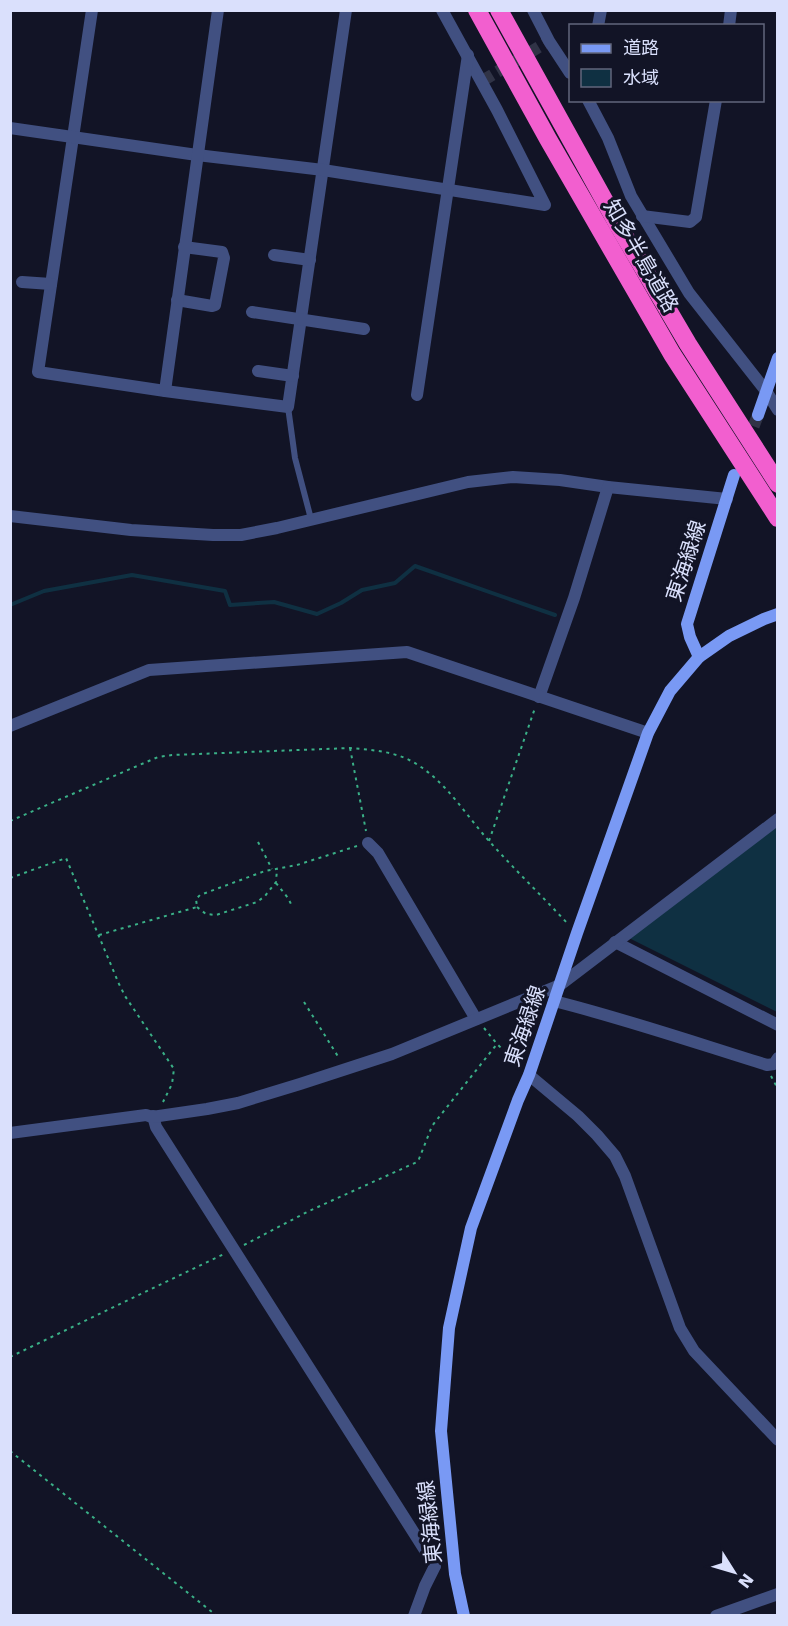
<svg xmlns="http://www.w3.org/2000/svg" width="788" height="1626" font-family="'DejaVu Sans','Noto Sans JP',sans-serif">
  <style>
    .water { fill: #0f3042 }
    .lines { fill: none; stroke-linecap: round; stroke-linejoin: round }
    .stream { stroke: #0f3042; stroke-width: 4 }
    .street-tunnel { stroke: #303346; stroke-width: 12; stroke-dasharray: 12 6; stroke-linecap: butt }
    .secondary-tunnel { stroke: #303346; stroke-width: 12; stroke-dasharray: 12 6; stroke-linecap: butt }
    .path { stroke: #3ab087; stroke-width: 2; stroke-dasharray: 3 4.5; stroke-linecap: butt }
    .lane { stroke: #415081; stroke-width: 6 }
    .street { stroke: #415081; stroke-width: 12 }
    .secondary { stroke: #7999f4; stroke-width: 12 }
    .highway { stroke: #f25fcf; stroke-width: 18 }
    .labels { text-anchor: middle; stroke-width: 6; stroke-linejoin: round; paint-order: stroke }
    .street-label { font-size: 21px; fill: #dae0fc; stroke: #121426 }
  </style>
  <rect width="100%" height="100%" fill="#121426"/>
  <!-- water -->
  <polygon class="water" points="777,823 777,1012 629,938"/>
  <g class="lines">
    <!-- stream -->
    <polyline class="stream" points="10,605 44,591 132,575 225,591 230,605 274,602 317,614 341,603 362,590 395,583 415,566 555,615"/>
    <!-- street-tunnel -->
    <polyline class="street-tunnel" points="482,81 549,41"/>
    <!-- secondary-tunnel -->
    <polyline class="secondary-tunnel" points="747,443 758,415"/>
    <!-- path -->
    <g class="path">
      <polyline points="350,748 366,831"/>
      <path d="M10 821 158 757 172 755 350 748C371 750 394 751 413 762 445 780 465 814 489 841 514 869 542 896 568 924"/>
      <polyline points="489,841 535,708"/>
      <polyline points="258,842 272,869"/>
      <polyline points="10,878 66,858 119,984 125,996 174,1069 172,1084 163,1102"/>
      <polyline points="276,883 288,898 292,906"/>
      <polyline points="197,907 206,914 216,915 257,902 265,896 276,882 277,869"/>
      <polyline points="99,935 197,907 196,899 200,895 265,871 297,865 357,846"/>
      <polyline points="304,1002 339,1058"/>
      <polyline points="484,1028 497,1044 519,1065"/>
      <polyline points="771,1076 778,1089"/>
      <polyline points="244,1245 309,1211 417,1162 419,1159 432,1126 497,1044"/>
      <polyline points="10,1357 224,1254"/>
      <polyline points="10,1451 217,1616"/>
    </g>
    <!-- lane -->
    <polyline class="lane" points="288,407 295,458 311,519"/>
    <!-- street -->
    <g class="street">
      <polyline points="92,10 38,372 165,391 288,407 346,10"/>
      <polyline points="533,10 549,41 570,73"/>
      <polyline points="598,26 601,10"/>
      <polyline points="729,26 731,10"/>
      <polyline points="588,100 608,138 631,196 689,293 766,391 778,410"/>
      <polyline points="10,128 197,155 323,170 545,205 497,110 442,10"/>
      <polyline points="642,216 690,222 696,217 716,100"/>
      <polyline points="274,255 310,260"/>
      <polyline points="22,282 51,284"/>
      <polyline points="177,300 212,306 215,305 224,258 222,252 184,247"/>
      <polyline points="252,312 364,329"/>
      <polyline points="258,371 293,376"/>
      <polyline points="165,391 218,10"/>
      <polyline points="417,395 468,55"/>
      <polyline points="10,516 131,530 213,535 241,535 277,528 468,482 513,477 560,480 608,487 727,499"/>
      <polyline points="539,697 574,598 608,487"/>
      <polyline points="10,726 149,670 407,652 648,733"/>
      <polyline points="368,843 378,853 476,1019"/>
      <polyline points="615,942 778,1025"/>
      <path d="M554 1001C626 1019 696 1043 767 1065L774 1064 778 1058"/>
      <polyline points="529,1075 578,1116 597,1135 615,1156 625,1176 680,1328 694,1351 778,1440"/>
      <polyline points="153,1116 156,1127 435,1566"/>
      <polyline points="10,1133 131,1117 146,1115 152,1117 207,1109 238,1103 300,1084 392,1054 560,985 778,819"/>
      <polyline points="414,1616 425,1586 435,1566"/>
      <polyline points="716,1616 778,1594"/>
    </g>
    <!-- secondary -->
    <g class="secondary">
      <polyline points="758,415 778,358"/>
      <polyline points="699,657 690,637 687,624 734,475"/>
      <polyline points="464,1616 455,1574 441,1431 449,1328 471,1228 518,1100 529,1075 577,933 648,733 670,691 699,657 729,636 764,619 778,614"/>
    </g>
    <!-- highway -->
    <g class="highway">
      <polyline points="477,10 548,139 672,354 778,518"/>
      <polyline points="499,10 618,225 688,344 778,484"/>
    </g>
  </g>
  <g class="labels">
    <!-- street labels -->
    <g class="street-label">
      <text transform="translate(641 256) rotate(60)" y="7">知多半島道路</text>
      <text transform="translate(686 561) rotate(-72)" y="7">東海緑線</text>
      <text transform="translate(525 1026) rotate(-71)" y="7">東海緑線</text>
      <text transform="translate(430 1522) rotate(-96)" y="7">東海緑線</text>
    </g>
  </g>
  <!-- border -->
  <rect width="788" height="1626" fill="none" stroke="#dae0fc" stroke-width="24"/>
  <!-- legend -->
  <rect x="569" y="24" width="195" height="78" fill="#121426" stroke="#62667c" stroke-width="1.5"/>
  <rect x="581" y="44" width="30" height="9" fill="#7999f4" stroke="#62667c" stroke-width="1.5"/>
  <text x="623" y="54" font-size="18" fill="#dae0fc">道路</text>
  <rect x="581" y="69" width="30" height="18" fill="#0f3042" stroke="#62667c" stroke-width="1.5"/>
  <text x="623" y="84" font-size="18" fill="#dae0fc">水域</text>
  <!-- north arrow -->
  <g transform="translate(734 1572) rotate(127)" stroke="#121426" stroke-width="4.5" paint-order="stroke">
  <path d="M0-4.5L10 22L0 15L-10 22Z" fill="#dae0fc"/>
  <text y="-9" font-size="16" font-weight="bold" text-anchor="middle" fill="#dae0fc">N</text>
  </g>
</svg>
